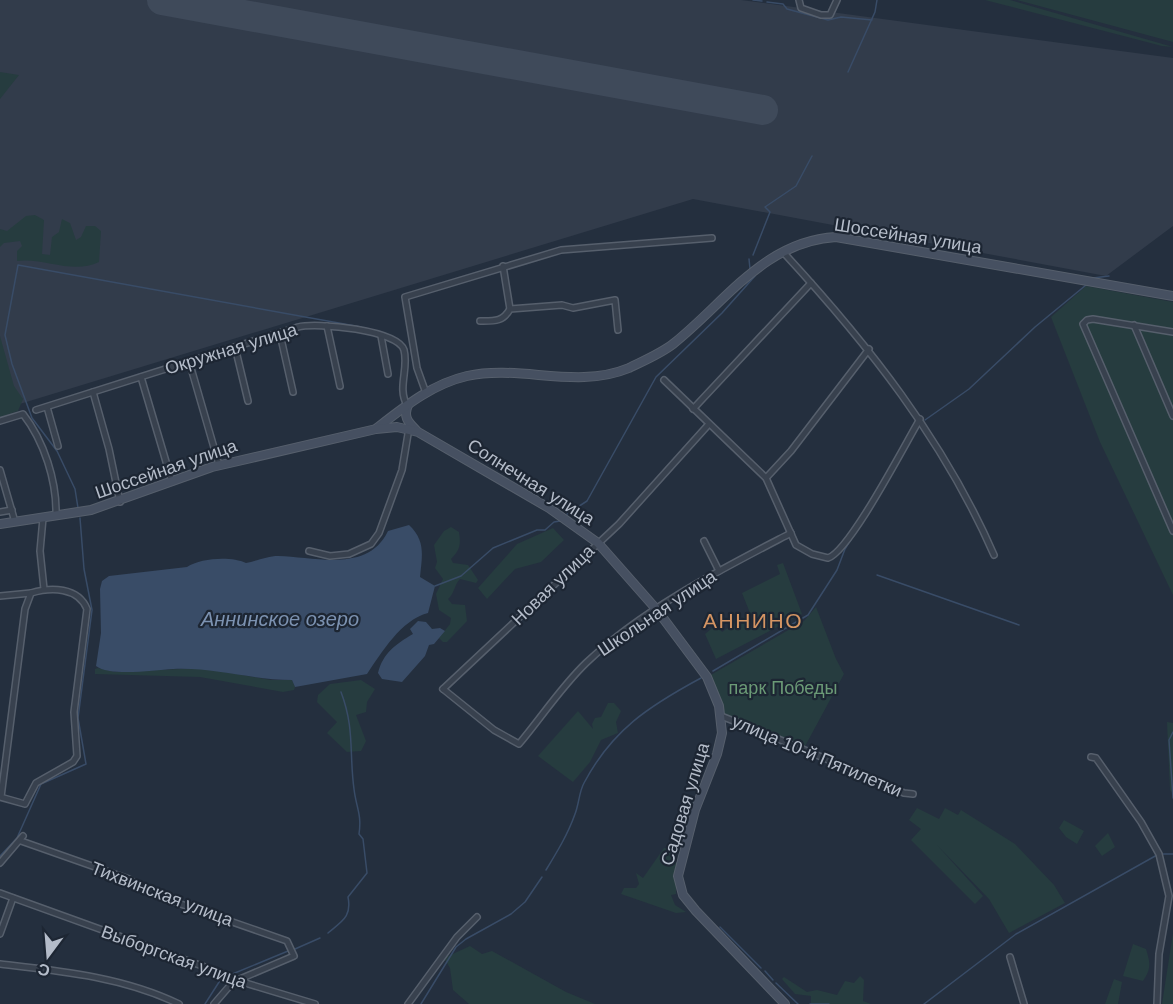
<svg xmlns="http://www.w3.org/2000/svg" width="1173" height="1004" font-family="Arial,sans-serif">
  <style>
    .airport { fill: #323c4b }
    .green { fill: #263c3f }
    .water { fill: #394c67 }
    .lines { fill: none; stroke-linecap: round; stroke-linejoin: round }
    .stream { stroke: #394c67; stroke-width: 1.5 }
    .runway { stroke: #3f4a5a; stroke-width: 30 }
    .street-casing { stroke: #565f6c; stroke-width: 8 }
    .secondary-casing { stroke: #565f6c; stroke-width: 10 }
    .street { stroke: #38414e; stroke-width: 5 }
    .secondary { stroke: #465061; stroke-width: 8 }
    .labels { text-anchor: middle; stroke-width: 4.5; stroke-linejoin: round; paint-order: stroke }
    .street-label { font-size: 18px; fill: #b4bcc9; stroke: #1d2633 }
    .park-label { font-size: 18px; fill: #6b9a76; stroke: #1d2633 }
    .water-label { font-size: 20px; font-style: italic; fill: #7c92b1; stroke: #1d2633 }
    .quarter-label { font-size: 21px; letter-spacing: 1.5px; fill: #d59563; stroke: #1d2633 }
  </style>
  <rect width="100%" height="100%" fill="#242f3e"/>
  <!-- airport -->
  <polygon class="airport" points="0,0 741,0 1173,58 1173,226 1106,276 693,199 0,410"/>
  <!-- green -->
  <g class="green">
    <polygon points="985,0 1010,0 1173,47 1162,46"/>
    <polygon points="1017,0 1173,0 1173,42"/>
    <polygon points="0,72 19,75 0,99"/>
    <path d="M35 215 44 220 42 254 50 255 52 237 59 232 62 219 70 223 76 240 81 237 86 226H95L101 231 99 262C72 275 44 257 17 261V251L22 246 20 241 4 243 0 247V229L7 231 26 216Z"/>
    <polygon points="1086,286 1173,302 1173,595 1100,442 1051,317"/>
    <polygon points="0,336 14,386 23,399 18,411 0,417"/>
    <path d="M451 527 459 532C461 545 460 550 451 559L453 563 468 565 478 580 476 583 460 579C454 585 455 593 448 599L452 604 465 605 467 621 447 642H443L439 638 450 624 451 618 439 610 436 594 443 579 435 568 437 562 434 545 444 531Z"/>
    <polygon points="553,528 564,540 541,562 515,569 487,599 478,588 517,544"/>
    <polygon points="783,563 802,614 716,659 705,634 717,624 722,632 750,613 742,593 780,574 777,565"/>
    <polygon points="816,607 836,659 844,674 803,750 722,714 709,676 804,621"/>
    <polygon points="98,668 115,672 202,668 271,680 292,680 295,687 294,690 283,692 200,677 95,674 95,669"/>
    <polygon points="361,680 375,689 367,702 366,712 356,715 366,741 361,751 347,752 327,733 337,722 317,702 318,695 330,684"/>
    <polygon points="608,703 614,703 621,711 616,722 618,733 601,740 590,762 573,782 538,756 578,711 593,729 592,724 595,718 601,717"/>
    <polygon points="1167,722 1173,723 1173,794 1170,790"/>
    <polygon points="917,808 939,819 945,808 958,815 961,810 1015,844 1054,885 1065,903 1009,933 989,899 937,845 983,896 975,904 911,840 921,829 909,820"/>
    <polygon points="1064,820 1084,831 1077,844 1066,837 1059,828"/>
    <polygon points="1108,833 1115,847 1102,856 1095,846"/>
    <polygon points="664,848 668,848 676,856 676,894 671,895 675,905 686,912 676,913 621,894 624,888 636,888 639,884 636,873 643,878"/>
    <polygon points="1173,933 1173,1004 1162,1004"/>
    <path d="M1133 944 1146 949C1150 963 1152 968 1143 981L1123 976Z"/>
    <polygon points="470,946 482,954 492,951 566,992 595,1004 469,1004 453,990 450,968 444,958"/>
    <polygon points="860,976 864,980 863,1001 871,1004 811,1004 811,996 795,994 782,979 784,977 807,992 817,990 837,995 845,981 854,983"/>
    <polygon points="1114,979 1122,982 1118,1004 1105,1004"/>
  </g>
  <!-- water -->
  <g class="water">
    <path d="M409 525C426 541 422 556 420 577L435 586 428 613C401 620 382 652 367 674L295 687 292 680C252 680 213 667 173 669 155 670 110 677 96 666L101 633 100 589 102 581 109 576 187 567C201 558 231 556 246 563 256 561 268 556 278 556 316 557 368 573 388 531Z"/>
    <path d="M418 621 426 622 432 629 440 628 445 631 434 644 429 645 425 656 402 682 382 679 378 673C383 653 396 644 413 634L410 629Z"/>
  </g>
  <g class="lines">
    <!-- stream -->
    <g class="stream">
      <polyline points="753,0 762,1"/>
      <polyline points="767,2 783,4 787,9 828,20 841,17 872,20"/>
      <polyline points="848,72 875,12 877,0"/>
      <polyline points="753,255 770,212 765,207 796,186 812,156"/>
      <polyline points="749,259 750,269"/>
      <polyline points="1093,278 1109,276"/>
      <polyline points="925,420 969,389 1035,327 1086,285"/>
      <polyline points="78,508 75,489 57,451 32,418 12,364 5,335 18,265 361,327"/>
      <polyline points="567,514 587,501 656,377 722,313 755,276"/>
      <polyline points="877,575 1019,625"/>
      <polyline points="435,586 461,576 493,548 537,530 545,530 554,522 560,521"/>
      <polyline points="713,671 808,615 837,570 845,549 890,477"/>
      <polyline points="1173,732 1169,740 1173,798"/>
      <polyline points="1162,854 1173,854"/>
      <polyline points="0,856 17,838 41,784 86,764 78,718 92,610 84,569 80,518"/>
      <path d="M546 870C557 852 568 834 575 814 579 804 579 792 584 783 612 730 649 706 701 678"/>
      <polyline points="720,927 761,968"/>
      <path d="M328 933C342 921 352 917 348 897L367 873 363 839 359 834C362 814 356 807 354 789 349 753 355 729 341 692"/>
      <polyline points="295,949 320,938"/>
      <polyline points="765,971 773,980"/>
      <polyline points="230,975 288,951"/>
      <polyline points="776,983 798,1004"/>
      <polyline points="205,1004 221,979"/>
      <polyline points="421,1004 456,947 466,939 511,914 525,902 542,877"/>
      <polyline points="810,1004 829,1004"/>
      <polyline points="924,1004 1016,934 1157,855"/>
    </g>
    <!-- runway -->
    <polyline class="runway" points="162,0 763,110"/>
    <defs>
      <g id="street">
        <polyline points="799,0 801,8 821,15 830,15 837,0"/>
        <path d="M783 252C867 343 944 440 994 555"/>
        <polyline points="503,266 510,309"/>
        <path d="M480 321C494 321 503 322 510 309L562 305 573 308 615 300 618 330"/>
        <polyline points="1134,325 1173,416"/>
        <polyline points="327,326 340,386"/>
        <polyline points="1173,332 1093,319 1087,320 1083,324 1173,531"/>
        <polyline points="280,334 293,392"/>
        <polyline points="381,336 388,374"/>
        <polyline points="235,347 248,401"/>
        <polyline points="189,361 219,465"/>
        <polyline points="141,377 172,482"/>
        <path d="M664 380 766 478 796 545 812 554 828 558C850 551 905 444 920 419"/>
        <polyline points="93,392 109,449 120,502"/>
        <polyline points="426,393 417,368 405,297 561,250 712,238"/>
        <polyline points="47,407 58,446"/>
        <polyline points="693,409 811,283"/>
        <path d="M36 410 298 327C317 322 398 330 404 350 409 369 397 388 407 405"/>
        <path d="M0 421 23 414C44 441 57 481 56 516"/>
        <polyline points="0,470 15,522"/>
        <polyline points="766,478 791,451 869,349"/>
        <polyline points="0,512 12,510"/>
        <polyline points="43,518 40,551 44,589"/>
        <polyline points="704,541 719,571"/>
        <polyline points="309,551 330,556 349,554 371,544 379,533 402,470 409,428"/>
        <polyline points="0,596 31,593"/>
        <path d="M443 689 494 730 519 744C541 718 561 687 586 663 644 608 720 570 791 533"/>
        <polyline points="443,689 619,524 709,424"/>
        <path d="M721 716C782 740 844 766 904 793L913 794"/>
        <polyline points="1091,757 1096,758 1141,822 1159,854 1169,896 1159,954 1157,1004"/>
        <path d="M0 797 25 804 36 783 73 762 77 756 74 712 87 609C78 587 51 587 31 593L25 609 1 797"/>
        <polyline points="21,841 129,879 152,894 287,941 294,956 233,982 214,1004"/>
        <polyline points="0,863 23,836"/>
        <polyline points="0,893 216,971 233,982 242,982 315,1004"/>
        <polyline points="0,934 13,898"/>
        <polyline points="1010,957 1024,1004"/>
        <path d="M0 964C61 971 123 977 179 1004"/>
        <polyline points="408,1004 457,937 477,917"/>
      </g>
      <g id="secondary">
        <path d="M408 405C403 417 408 422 416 430"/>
        <path d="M377 428C404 407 432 384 467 376 520 364 576 390 629 368 643 361 660 354 673 344 725 303 764 241 836 237L1173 296"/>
        <polyline points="0,524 91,510 212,467 376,429 397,427 418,432 549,508 598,543 657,610 707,677 719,706 722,733 717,754 695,810 678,876 683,895 696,911 785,1004"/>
      </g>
    </defs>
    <!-- street casing -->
    <use href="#street" class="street-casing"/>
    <!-- secondary casing -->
    <use href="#secondary" class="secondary-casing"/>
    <!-- street -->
    <use href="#street" class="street"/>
    <!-- secondary -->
    <use href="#secondary" class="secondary"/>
  </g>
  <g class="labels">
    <!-- street labels -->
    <g class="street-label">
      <text transform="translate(908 236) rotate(9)" y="6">Шоссейная улица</text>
      <text transform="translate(231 349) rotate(-17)" y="6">Окружная улица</text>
      <text transform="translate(166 469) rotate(-19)" y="6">Шоссейная улица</text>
      <text transform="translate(531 482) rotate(32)" y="6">Солнечная улица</text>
      <text transform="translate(553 585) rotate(-44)" y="6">Новая улица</text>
      <text transform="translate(657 613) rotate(-34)" y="6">Школьная улица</text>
      <text transform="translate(817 756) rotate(23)" y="6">улица 10-й Пятилетки</text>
      <text transform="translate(685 804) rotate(-73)" y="6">Садовая улица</text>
      <text transform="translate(162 894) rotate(21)" y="6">Тихвинская улица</text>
      <text transform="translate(174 957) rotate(20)" y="6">Выборгская улица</text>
    </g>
    <!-- park labels -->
    <g class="park-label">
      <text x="783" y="694">парк Победы</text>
    </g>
    <!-- water labels -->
    <g class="water-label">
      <text x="280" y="626">Аннинское озеро</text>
    </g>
    <!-- quarter labels -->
    <g class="quarter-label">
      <text x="753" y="628">АННИНО</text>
    </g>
  </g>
  <!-- north arrow -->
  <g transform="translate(48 956) rotate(196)" stroke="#1d2633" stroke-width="4.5" paint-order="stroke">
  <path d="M0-4.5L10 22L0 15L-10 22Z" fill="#b4bcc9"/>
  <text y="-9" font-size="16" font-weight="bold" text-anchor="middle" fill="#b4bcc9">С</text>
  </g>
</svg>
